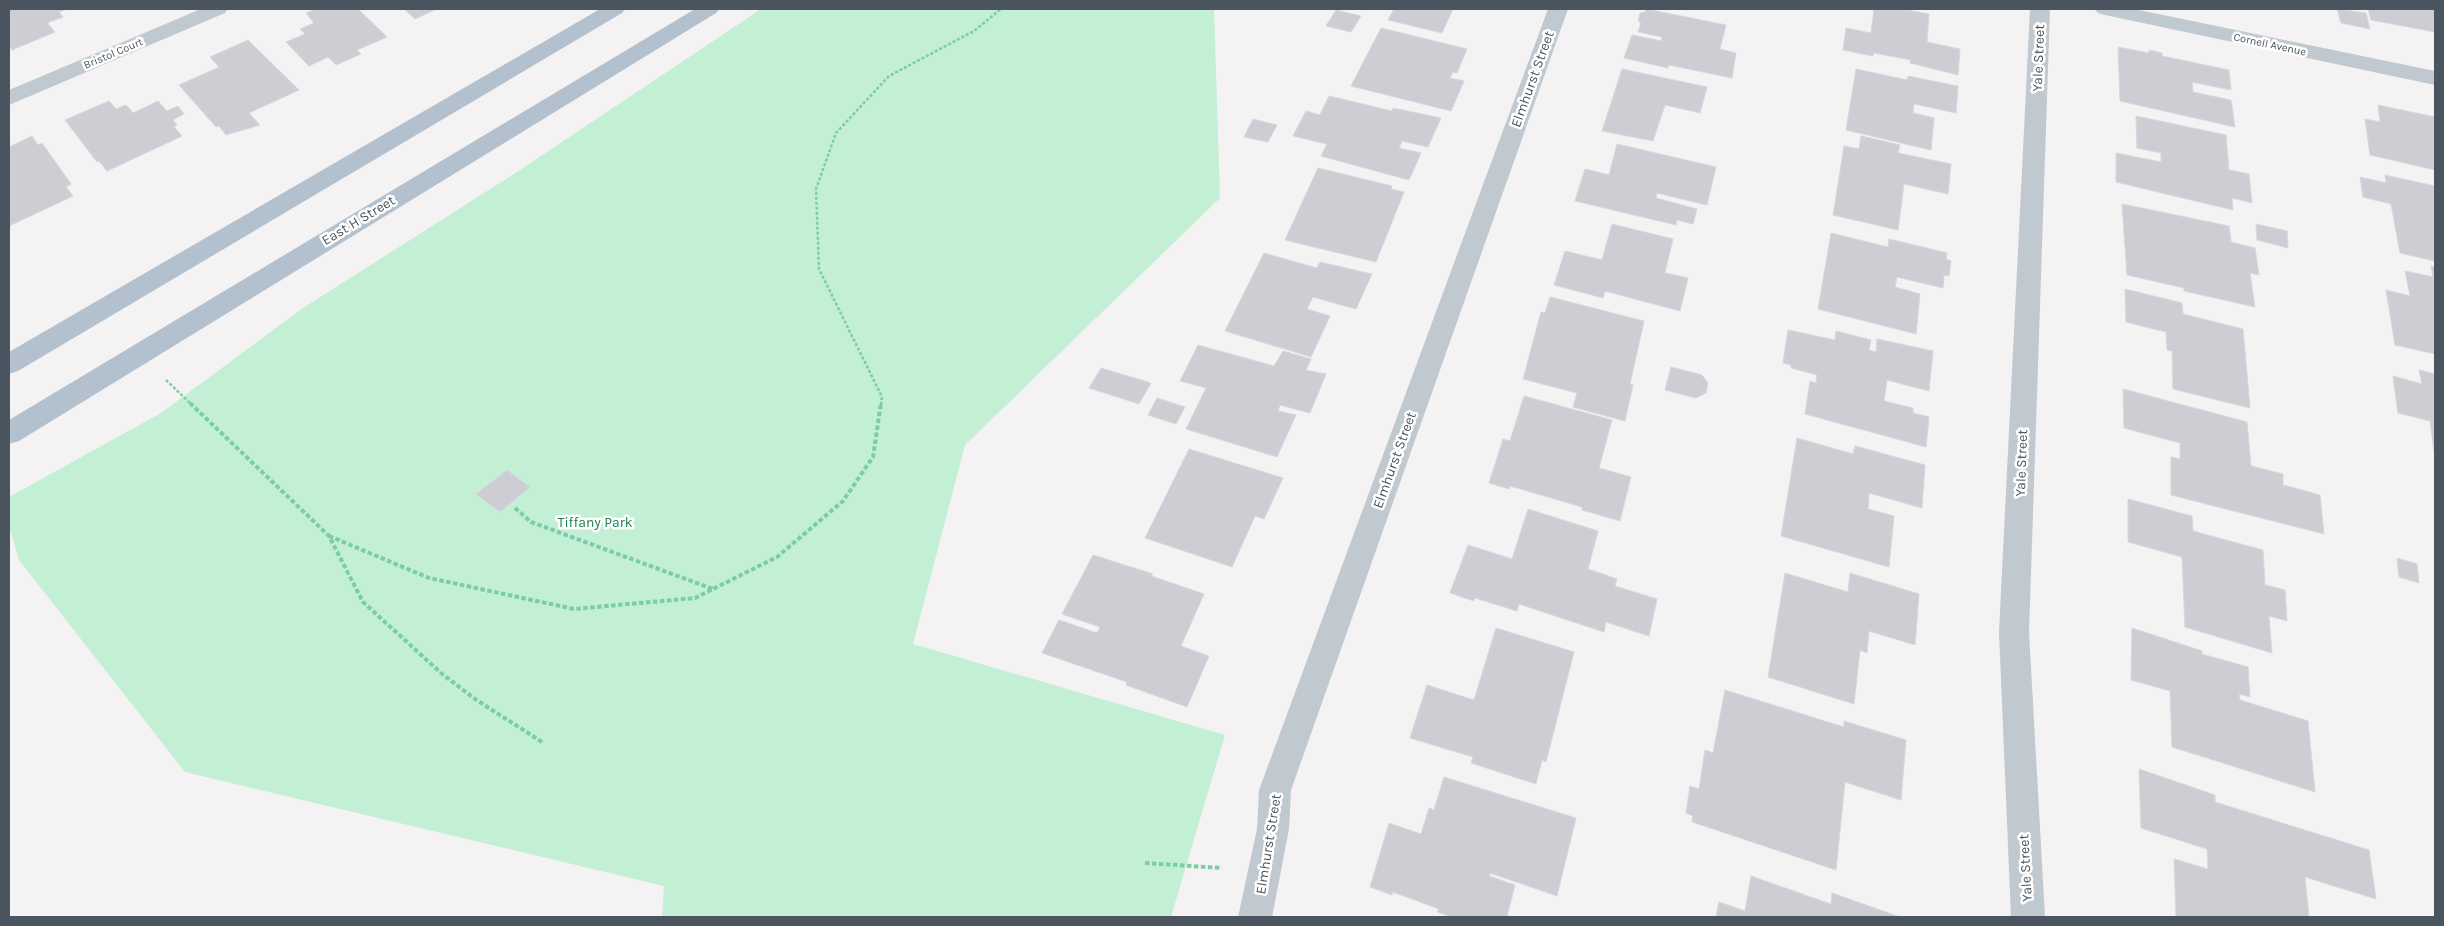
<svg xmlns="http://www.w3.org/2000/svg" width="2444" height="926" font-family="Karla,sans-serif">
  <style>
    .green { fill: #c3efd5 }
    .building { fill: #ccced4; stroke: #d6d8dd }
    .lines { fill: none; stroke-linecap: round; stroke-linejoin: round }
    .path-far1 { stroke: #7bcda7; stroke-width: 2.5; stroke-dasharray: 3 2; stroke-linecap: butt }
    .path { stroke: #7bcda7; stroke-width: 4; stroke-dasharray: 4.5 2.5; stroke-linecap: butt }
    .street { fill: #c0c9d0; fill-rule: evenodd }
    .primary { fill: #b3c1cf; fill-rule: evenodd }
    .labels { text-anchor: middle; stroke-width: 5; stroke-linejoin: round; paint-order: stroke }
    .far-street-label { font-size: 11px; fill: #4a555f; stroke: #fff }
    .street-label { font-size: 14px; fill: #4a555f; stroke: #fff }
    .park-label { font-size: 14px; fill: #1a8150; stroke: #fff }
  </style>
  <rect width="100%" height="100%" fill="#f4f2f2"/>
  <!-- green -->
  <polygon class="green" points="761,9 1214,9 1220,198 965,445 913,644 1225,735 1171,917 662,917 664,886 185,772 19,560 9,526 9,497 161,413 303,308 514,174"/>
  <!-- building -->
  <g class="building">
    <polygon points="9,9 68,9 59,12 63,17 49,22 48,24 55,32 12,50 9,45"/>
    <polygon points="316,9 358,9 387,37 357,50 361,54 336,65 328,57 309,66 286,42 305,34 300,29 314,23 306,13"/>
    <polygon points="404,9 437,9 415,19"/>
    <polygon points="1394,9 1453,9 1442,33 1388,20"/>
    <polygon points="1646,9 1726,25 1720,49 1736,53 1732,78 1669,65 1668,68 1624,58 1632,35 1661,41 1662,37 1638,32 1641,23 1638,21 1640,13 1645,12"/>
    <polygon points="1874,9 1901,9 1929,14 1927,42 1960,49 1958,75 1910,63 1911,60 1874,53 1873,56 1843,50 1846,28 1871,33"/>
    <polygon points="2337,9 2366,13 2370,29 2341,23"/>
    <polygon points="2368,9 2435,9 2435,32 2371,20"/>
    <polygon points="1336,10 1361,16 1351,32 1326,26"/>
    <polygon points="1381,28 1467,49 1457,73 1453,72 1450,78 1464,81 1451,111 1351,86"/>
    <polygon points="248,40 299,90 249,113 260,125 226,135 219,126 216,127 179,85 219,67 210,57"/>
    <polygon points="2118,47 2149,53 2149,50 2162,53 2162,56 2229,70 2231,90 2192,82 2193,92 2231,100 2235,127 2120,101"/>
    <polygon points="1622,69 1707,87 1700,113 1665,105 1653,141 1602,131"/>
    <polygon points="1856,69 1907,80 1908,76 1958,86 1956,113 1914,104 1913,113 1934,118 1931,150 1846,130"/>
    <polygon points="1329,96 1392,111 1393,108 1441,118 1428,147 1402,141 1399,148 1421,153 1409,180 1321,156 1327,144 1293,136 1306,111 1320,115"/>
    <polygon points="109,101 116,109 126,105 133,113 158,101 167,111 178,106 184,114 173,120 177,125 174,127 182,136 107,171 99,161 97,162 65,120"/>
    <polygon points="2378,105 2435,117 2435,170 2370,155 2365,119 2380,122"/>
    <polygon points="2136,116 2226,135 2229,170 2249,174 2252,203 2232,198 2233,210 2116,182 2116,153 2161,162 2161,153 2137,148"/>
    <polygon points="1253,119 1277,125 1268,142 1244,137"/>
    <polygon points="32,136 38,145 42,143 71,184 66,187 73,196 9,226 9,147"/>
    <polygon points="1861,136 1900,145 1898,153 1951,164 1948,194 1904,184 1898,230 1833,215 1844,146 1859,149"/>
    <polygon points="1617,144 1716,167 1707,205 1657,193 1656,198 1697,209 1693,224 1677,220 1676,225 1575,201 1585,169 1609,175"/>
    <polygon points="1318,168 1392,186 1391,189 1404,192 1376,262 1285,240"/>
    <polygon points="2385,175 2435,186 2435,261 2400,253 2391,204 2363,197 2360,177 2386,183"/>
    <polygon points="2122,204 2229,226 2231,242 2255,248 2259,275 2250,273 2255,307 2184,291 2184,288 2127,275"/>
    <polygon points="1612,224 1673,239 1665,273 1688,278 1680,311 1605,291 1603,298 1554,285 1565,251 1602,260"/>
    <polygon points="2256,224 2287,231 2288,248 2257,240"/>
    <polygon points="1831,233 1888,247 1889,239 1947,253 1946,259 1951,261 1949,276 1944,275 1943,288 1897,277 1895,287 1920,294 1916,334 1818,309"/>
    <polygon points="1264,253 1317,268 1320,262 1372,274 1356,309 1313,297 1307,309 1330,316 1311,357 1225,331"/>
    <polygon points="2431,266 2435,267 2435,354 2395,345 2386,290 2410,296 2405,271 2433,277"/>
    <polygon points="2125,289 2182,303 2183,314 2243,329 2250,408 2173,389 2172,351 2167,350 2166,332 2126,322"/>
    <polygon points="1550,297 1644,321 1630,384 1633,385 1625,421 1573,407 1577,393 1523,379 1541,312 1545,313"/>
    <polygon points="1788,330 1835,340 1836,331 1871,340 1869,350 1876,352 1877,339 1933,351 1929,391 1887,380 1884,401 1913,408 1913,413 1929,417 1926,447 1805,414 1810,381 1816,383 1817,375 1791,368 1791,365 1783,363"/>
    <polygon points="1198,345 1274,366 1283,351 1311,359 1306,370 1326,374 1310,413 1280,405 1278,411 1296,415 1277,457 1186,429 1206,388 1180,381"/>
    <polygon points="1671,367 1702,375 1708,383 1706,393 1696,398 1665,390"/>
    <polygon points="1101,368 1151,383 1139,404 1089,388"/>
    <polygon points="2419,370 2435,374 2435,459 2430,421 2398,413 2393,376 2422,384"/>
    <polygon points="2123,389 2247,422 2251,466 2283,474 2283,485 2320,495 2324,534 2171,495 2171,457 2180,459 2180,443 2124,428"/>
    <polygon points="1524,396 1612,420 1599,468 1631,477 1620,521 1582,510 1582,507 1510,486 1509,489 1489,483 1503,439 1510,441"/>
    <polygon points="1157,398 1185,407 1176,424 1148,415"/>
    <polygon points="1797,438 1853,454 1855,446 1925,465 1922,508 1869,493 1868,509 1894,516 1889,567 1781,536"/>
    <polygon points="1189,449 1283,478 1264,519 1255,516 1232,567 1145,538"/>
    <polygon points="507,470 530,487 500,512 476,494"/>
    <polygon points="2128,499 2192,516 2193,531 2263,550 2265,585 2285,590 2287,621 2269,616 2272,653 2185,627 2182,557 2128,542"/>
    <polygon points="1528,509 1598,531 1588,569 1617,579 1615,586 1657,599 1649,636 1606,622 1604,632 1519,604 1517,611 1475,598 1474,601 1450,593 1468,545 1512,559"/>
    <polygon points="1093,555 1153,574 1151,576 1204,594 1181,646 1209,656 1187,707 1126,685 1127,682 1042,653 1059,620 1097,633 1100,627 1062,614"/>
    <polygon points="2397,558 2417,564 2419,583 2399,577"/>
    <polygon points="1785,573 1848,592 1850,573 1919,594 1915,645 1869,631 1867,653 1860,650 1854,704 1768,677"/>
    <polygon points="1496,628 1574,652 1546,762 1542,760 1536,784 1471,763 1473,757 1410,738 1427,685 1474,700"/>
    <polygon points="2132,628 2202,651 2202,654 2248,667 2250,697 2239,694 2240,700 2308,721 2315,792 2172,747 2170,691 2131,680"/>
    <polygon points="1725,690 1844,727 1844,721 1906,740 1901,800 1845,782 1836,870 1692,822 1693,816 1686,813 1690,786 1699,789 1705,750 1713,753"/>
    <polygon points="2139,769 2215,795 2215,802 2369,850 2376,899 2305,877 2309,917 2176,917 2174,859 2208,869 2207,849 2141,828"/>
    <polygon points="1444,777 1576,818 1557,896 1490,873 1489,876 1515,885 1507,917 1452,917 1437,912 1439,909 1393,892 1392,895 1370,887 1389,823 1421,834 1429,808 1434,810"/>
    <polygon points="1751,876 1831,904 1832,893 1900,917 1716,917 1719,902 1745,911"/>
  </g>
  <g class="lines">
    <!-- path-far1 -->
    <g class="path-far1">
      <polyline points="166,380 192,405"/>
      <polyline points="881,405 882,397 819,269 816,189 836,133 889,76 974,31 1001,9"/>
    </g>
    <!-- path -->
    <g class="path">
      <polyline points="190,403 329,536 363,602 441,673 475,699 542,742"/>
      <polyline points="515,508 531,522 713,589"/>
      <polyline points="329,536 429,578 574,609 695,598 777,557 843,501 873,457 881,403"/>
      <polyline points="1145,863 1222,868"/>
    </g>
    <!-- street -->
    <g class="street">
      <polygon points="201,9 228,9 225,13 9,105 9,90"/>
      <polygon points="1548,9 1568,9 1291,790 1289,829 1272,917 1238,917 1257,829 1259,790"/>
      <polygon points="2030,9 2050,9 2029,632 2045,917 2011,917 1999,632"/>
      <polygon points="2095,9 2134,9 2435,71 2435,85 2105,15 2098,13"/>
    </g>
    <!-- primary -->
    <g class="primary">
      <polygon points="600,9 625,9 622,13 18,371 9,374 9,352"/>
      <polygon points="695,9 719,9 716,13 19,441 9,444 9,420"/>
    </g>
  </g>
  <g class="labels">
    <!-- far-street labels -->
    <g class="far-street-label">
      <text transform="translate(2270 44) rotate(12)" y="4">Cornell Avenue</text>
      <text transform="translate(113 53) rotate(-23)" y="4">Bristol Court</text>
    </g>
    <!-- street labels -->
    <g class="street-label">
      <text transform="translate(2038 58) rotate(-88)" y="5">Yale Street</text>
      <text transform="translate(1532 79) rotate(-70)" y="5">Elmhurst Street</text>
      <text transform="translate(358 220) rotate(-31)" y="5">East H Street</text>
      <text transform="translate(1394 460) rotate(-70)" y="5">Elmhurst Street</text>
      <text transform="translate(2021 463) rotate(-88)" y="5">Yale Street</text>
      <text transform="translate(1268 844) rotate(-81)" y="5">Elmhurst Street</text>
      <text transform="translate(2025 868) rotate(-93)" y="5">Yale Street</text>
    </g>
    <!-- park labels -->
    <g class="park-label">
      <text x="595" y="527">Tiffany Park</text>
    </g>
  </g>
  <!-- border -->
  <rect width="2444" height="926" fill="none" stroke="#4a555f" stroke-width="20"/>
</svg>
